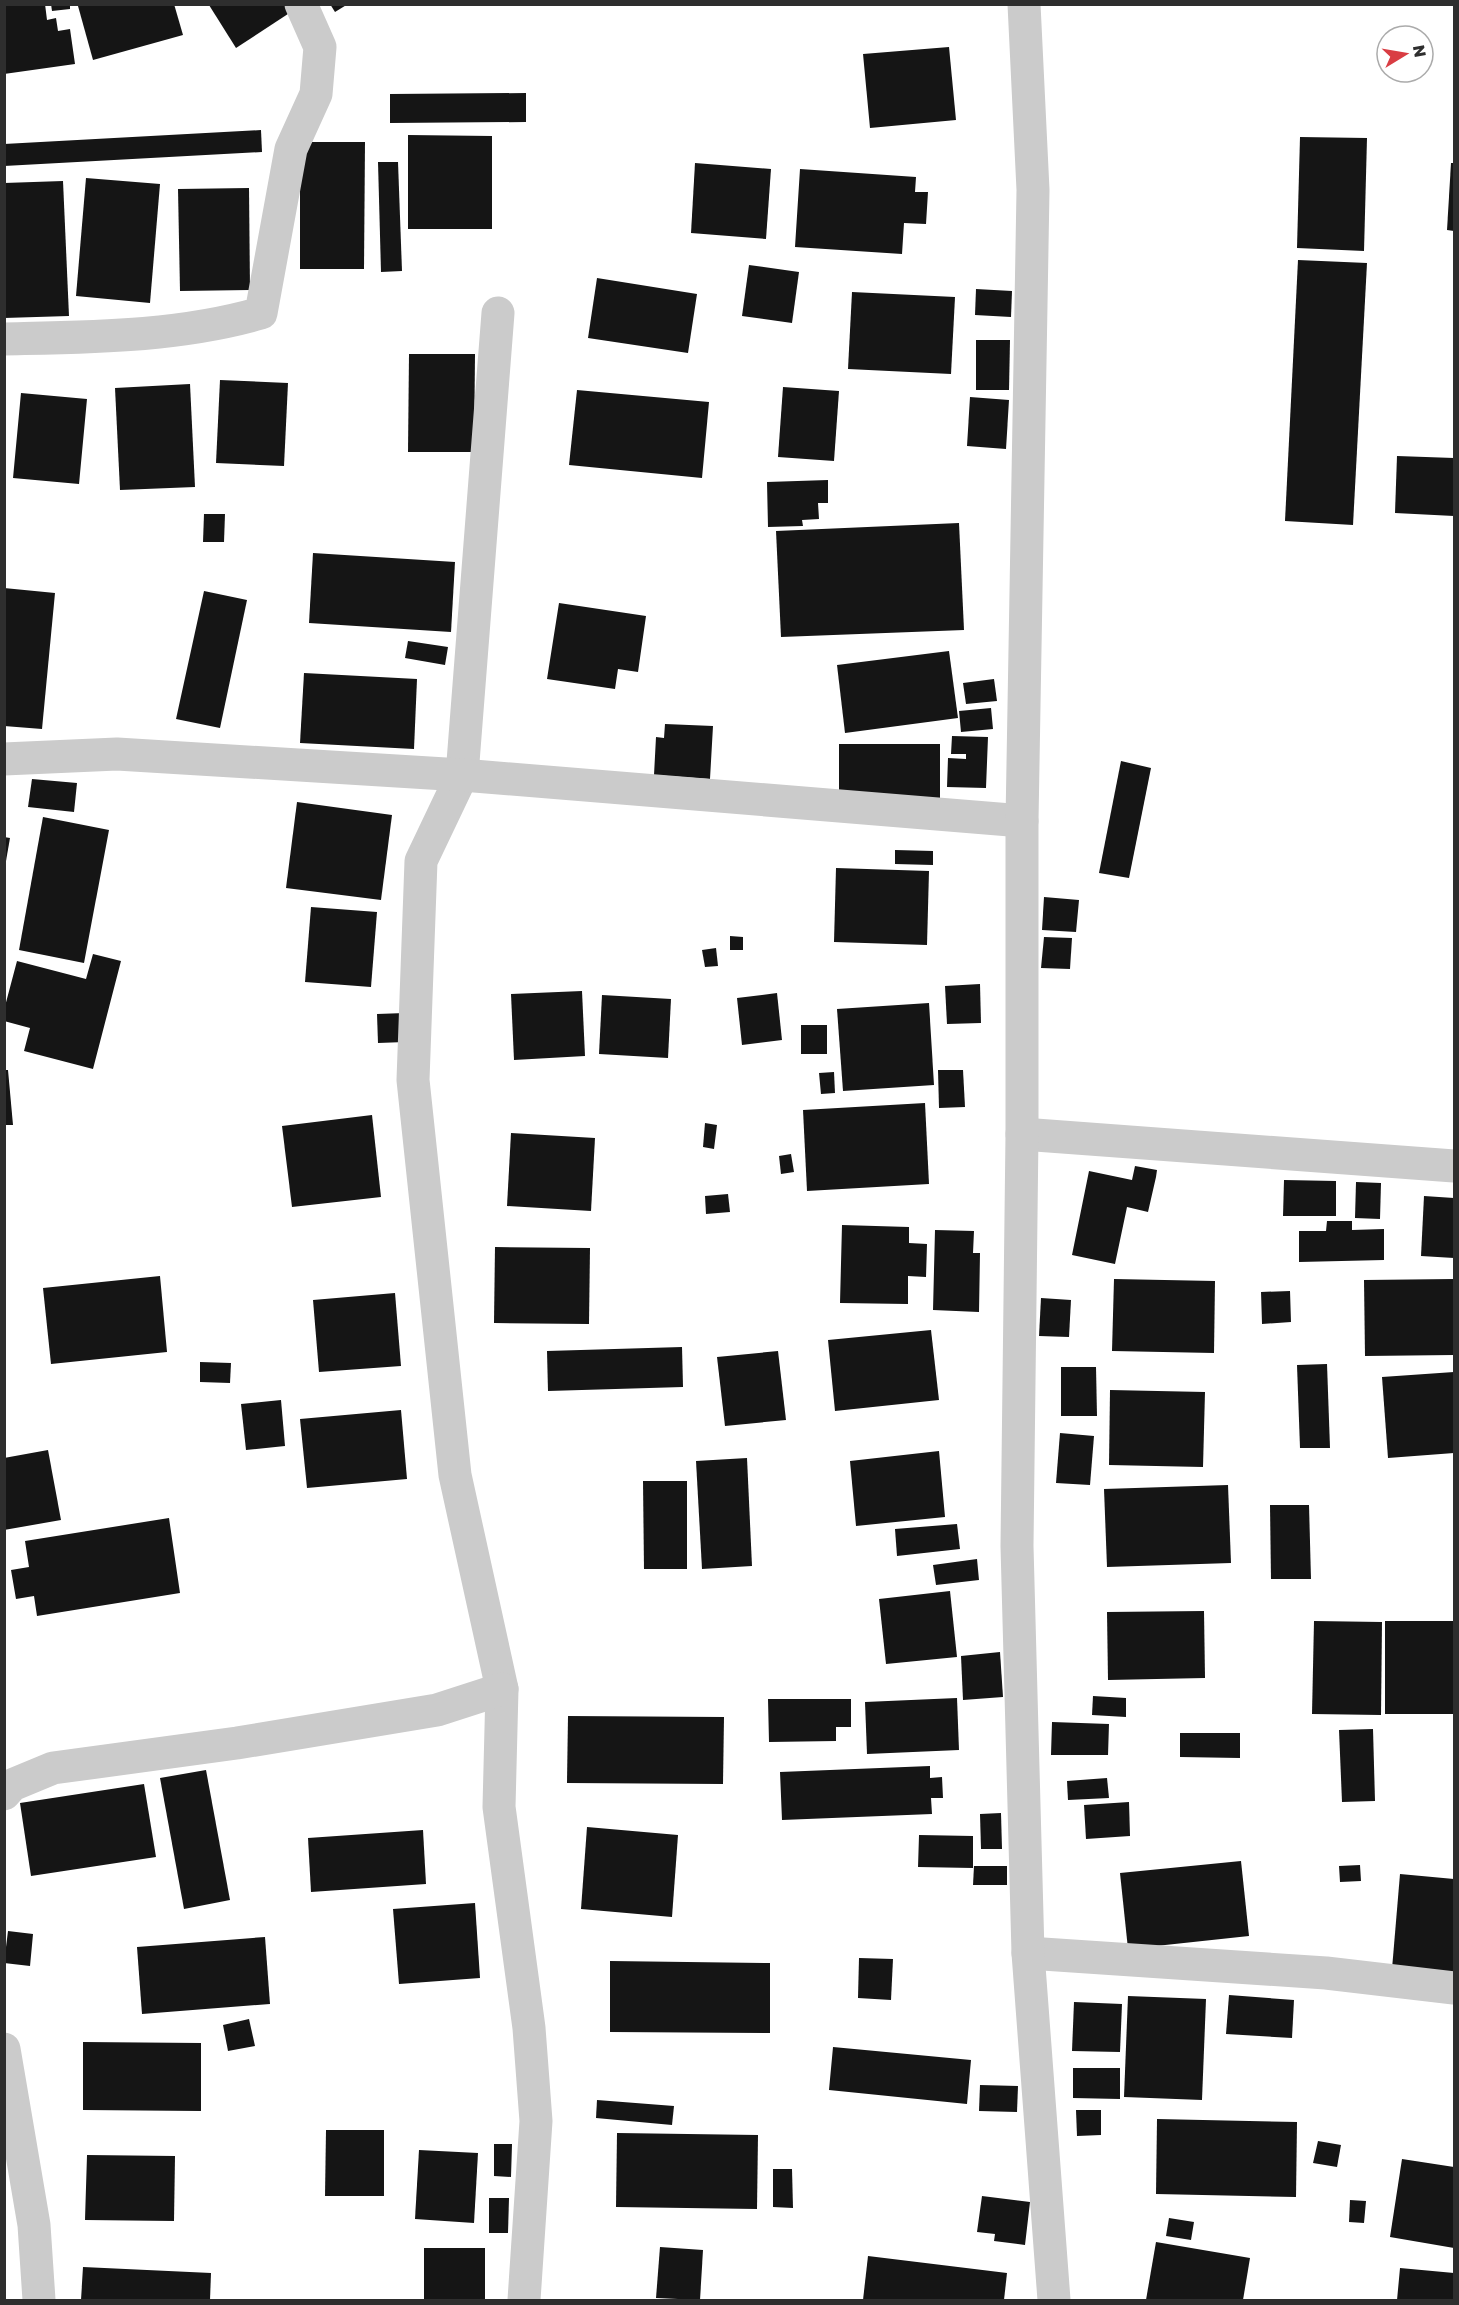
<svg xmlns="http://www.w3.org/2000/svg" width="1459" height="2305" font-family="'Golos Text',sans-serif">
  <style>
    .building { fill: #151515 }
    .lines { fill: none; stroke-linecap: round; stroke-linejoin: round }
    .minor { stroke: #cbcbcb; stroke-width: 33 }
    .tertiary { stroke: #cbcbcb; stroke-width: 33 }
  </style>
  <rect width="100%" height="100%" fill="#fff"/>
  <!-- building -->
  <g class="building">
    <polygon points="4,4 45,4 47,20 56,18 58,31 70,29 75,64 4,74"/>
    <polygon points="51,4 70,4 70,9 52,11"/>
    <polygon points="81,4 174,4 183,35 93,60 78,6"/>
    <polygon points="330,4 348,4 335,12"/>
    <polygon points="209,5 290,5 294,10 236,48"/>
    <polygon points="949,47 956,120 870,128 863,54"/>
    <polygon points="526,93 526,122 390,123 390,94"/>
    <polygon points="261,130 262,152 4,166 4,144"/>
    <polygon points="408,135 492,136 492,229 408,229"/>
    <polygon points="1300,137 1367,138 1364,251 1297,248"/>
    <polygon points="300,142 365,142 364,269 300,269"/>
    <polygon points="378,162 398,162 402,271 381,272"/>
    <polygon points="695,163 771,169 766,239 691,233"/>
    <polygon points="1451,163 1454,163 1454,231 1447,230"/>
    <polygon points="800,169 916,177 915,192 928,192 926,224 904,223 902,254 795,247"/>
    <polygon points="86,178 160,184 150,303 76,296"/>
    <polygon points="63,181 69,316 4,318 4,183"/>
    <polygon points="249,188 250,290 180,291 178,189"/>
    <polygon points="1298,260 1367,263 1353,525 1285,521"/>
    <polygon points="749,265 799,272 792,323 742,316"/>
    <polygon points="597,278 697,294 688,353 588,338"/>
    <polygon points="976,289 1012,291 1011,317 975,315"/>
    <polygon points="852,292 955,297 951,374 848,369"/>
    <polygon points="976,340 1010,340 1009,390 976,390"/>
    <polygon points="409,354 475,354 474,452 408,452"/>
    <polygon points="220,380 288,383 284,466 216,463"/>
    <polygon points="190,384 195,487 120,490 115,388"/>
    <polygon points="783,387 839,391 834,461 778,457"/>
    <polygon points="577,390 709,402 702,478 569,465"/>
    <polygon points="21,393 87,399 79,484 13,478"/>
    <polygon points="970,397 1009,400 1006,449 967,446"/>
    <polygon points="1397,456 1454,458 1454,516 1395,513"/>
    <polygon points="828,480 828,503 818,503 819,519 802,520 803,526 768,527 767,482"/>
    <polygon points="204,514 225,514 224,542 203,542"/>
    <polygon points="959,523 964,630 781,637 776,531"/>
    <polygon points="313,553 455,562 451,632 309,623"/>
    <polygon points="4,588 55,593 42,729 4,726"/>
    <polygon points="204,591 247,600 220,728 176,719"/>
    <polygon points="559,603 646,616 638,672 618,669 615,689 547,679"/>
    <polygon points="408,641 448,647 445,665 405,658"/>
    <polygon points="949,651 958,718 845,733 837,665"/>
    <polygon points="304,673 417,679 414,749 300,743"/>
    <polygon points="994,679 997,701 966,704 963,683"/>
    <polygon points="991,708 993,729 961,732 959,711"/>
    <polygon points="665,724 713,726 710,779 654,775 656,737 664,738"/>
    <polygon points="952,736 988,737 986,788 947,787 948,758 966,759 966,754 951,754"/>
    <polygon points="839,744 940,744 940,801 839,800"/>
    <polygon points="1121,761 1151,768 1129,878 1099,873"/>
    <polygon points="32,779 77,783 74,812 28,807"/>
    <polygon points="297,802 392,815 381,900 286,888"/>
    <polygon points="43,817 109,830 84,963 19,950"/>
    <polygon points="4,837 10,838 6,861 4,861"/>
    <polygon points="895,850 933,851 933,865 895,864"/>
    <polygon points="836,868 929,871 927,945 834,942"/>
    <polygon points="1044,897 1079,900 1076,932 1042,930"/>
    <polygon points="311,907 377,912 371,987 305,982"/>
    <polygon points="730,936 743,937 743,950 730,950"/>
    <polygon points="1044,937 1072,938 1070,969 1041,968"/>
    <polygon points="716,948 718,966 705,967 702,950"/>
    <polygon points="93,954 121,961 93,1069 24,1051 30,1028 4,1021 4,1010 17,961 86,979"/>
    <polygon points="980,984 981,1023 947,1024 945,986"/>
    <polygon points="582,991 585,1056 514,1060 511,994"/>
    <polygon points="777,993 782,1040 742,1045 737,998"/>
    <polygon points="602,995 671,999 668,1058 599,1054"/>
    <polygon points="929,1003 934,1085 843,1091 837,1009"/>
    <polygon points="405,1013 405,1042 378,1043 377,1014"/>
    <rect x="801" y="1025" width="26" height="29"/>
    <polygon points="4,1070 8,1070 13,1125 4,1125"/>
    <polygon points="938,1070 963,1070 965,1107 939,1108"/>
    <polygon points="834,1072 835,1093 821,1094 819,1073"/>
    <polygon points="925,1103 929,1184 807,1191 803,1110"/>
    <polygon points="372,1115 381,1197 292,1207 282,1126"/>
    <polygon points="705,1123 717,1125 714,1149 703,1147"/>
    <polygon points="511,1133 595,1138 591,1211 507,1206"/>
    <polygon points="791,1154 794,1172 781,1174 779,1156"/>
    <polygon points="1135,1166 1157,1170 1156,1177 1148,1212 1127,1207 1115,1264 1072,1255 1089,1171 1132,1180"/>
    <polygon points="1284,1180 1336,1181 1336,1216 1283,1216"/>
    <polygon points="1356,1182 1381,1183 1380,1219 1355,1218"/>
    <polygon points="728,1194 730,1212 706,1214 705,1196"/>
    <polygon points="1424,1196 1454,1198 1454,1258 1421,1256"/>
    <polygon points="1327,1221 1352,1221 1352,1230 1384,1229 1384,1260 1299,1262 1299,1231 1326,1231"/>
    <polygon points="842,1225 909,1227 909,1243 927,1244 926,1277 908,1276 908,1304 840,1303"/>
    <polygon points="935,1230 974,1231 973,1253 980,1253 979,1312 933,1310"/>
    <polygon points="495,1247 590,1248 589,1324 494,1323"/>
    <polygon points="160,1276 167,1352 51,1364 43,1288"/>
    <polygon points="1114,1279 1215,1281 1214,1353 1112,1351"/>
    <polygon points="1454,1279 1454,1355 1365,1356 1364,1280"/>
    <polygon points="1290,1291 1291,1322 1262,1324 1261,1292"/>
    <polygon points="395,1293 401,1366 319,1372 313,1300"/>
    <polygon points="1041,1298 1071,1300 1069,1337 1039,1336"/>
    <polygon points="931,1330 939,1400 835,1411 828,1340"/>
    <polygon points="682,1347 683,1387 548,1391 547,1351"/>
    <polygon points="778,1351 786,1420 725,1426 717,1357"/>
    <polygon points="200,1362 231,1363 230,1383 200,1382"/>
    <polygon points="1327,1364 1330,1448 1300,1448 1297,1365"/>
    <polygon points="1061,1367 1096,1367 1097,1416 1061,1416"/>
    <polygon points="1454,1372 1454,1453 1388,1458 1382,1377"/>
    <polygon points="1110,1390 1205,1392 1203,1467 1109,1465"/>
    <polygon points="281,1400 285,1446 246,1450 241,1404"/>
    <polygon points="401,1410 407,1479 307,1488 300,1419"/>
    <polygon points="1060,1433 1094,1436 1090,1485 1056,1483"/>
    <polygon points="48,1450 61,1520 4,1530 4,1458"/>
    <polygon points="939,1451 945,1517 856,1526 850,1461"/>
    <polygon points="747,1458 752,1566 702,1569 696,1461"/>
    <polygon points="643,1481 687,1481 687,1569 644,1569"/>
    <polygon points="1228,1485 1231,1563 1107,1567 1104,1489"/>
    <polygon points="1270,1505 1309,1505 1311,1579 1271,1579"/>
    <polygon points="169,1518 180,1593 37,1616 34,1596 16,1599 11,1570 29,1567 25,1541"/>
    <polygon points="957,1524 960,1549 897,1556 895,1529"/>
    <polygon points="977,1559 979,1580 936,1585 933,1565"/>
    <polygon points="950,1591 957,1657 886,1664 879,1599"/>
    <polygon points="1204,1611 1205,1678 1108,1680 1107,1612"/>
    <polygon points="1314,1621 1382,1622 1381,1715 1312,1714"/>
    <rect x="1385" y="1621" width="69" height="93"/>
    <polygon points="1000,1652 1003,1697 963,1700 961,1656"/>
    <polygon points="1093,1696 1126,1698 1126,1717 1092,1715"/>
    <polygon points="957,1698 959,1750 867,1754 865,1702"/>
    <polygon points="768,1699 851,1699 851,1727 836,1727 836,1741 769,1742"/>
    <polygon points="568,1716 724,1717 723,1784 567,1783"/>
    <polygon points="1052,1722 1109,1724 1108,1755 1051,1755"/>
    <polygon points="1373,1729 1375,1801 1342,1802 1339,1730"/>
    <polygon points="1180,1733 1240,1733 1240,1758 1180,1757"/>
    <polygon points="930,1766 930,1778 942,1777 943,1798 931,1798 932,1814 782,1820 780,1772"/>
    <polygon points="206,1770 230,1900 184,1909 160,1778"/>
    <polygon points="1107,1778 1109,1798 1068,1800 1067,1781"/>
    <polygon points="144,1784 156,1857 31,1876 20,1803"/>
    <polygon points="1129,1802 1130,1836 1086,1839 1084,1805"/>
    <polygon points="1001,1813 1002,1849 981,1849 980,1814"/>
    <polygon points="587,1827 678,1835 672,1917 581,1909"/>
    <polygon points="423,1830 426,1884 311,1892 308,1838"/>
    <polygon points="919,1835 973,1836 973,1868 918,1867"/>
    <polygon points="1241,1861 1249,1936 1128,1949 1120,1873"/>
    <polygon points="1360,1865 1361,1881 1340,1882 1339,1866"/>
    <polygon points="974,1866 1007,1866 1007,1885 973,1885"/>
    <polygon points="1400,1874 1454,1879 1454,1974 1392,1969"/>
    <polygon points="475,1903 480,1978 399,1984 393,1909"/>
    <polygon points="8,1931 33,1934 30,1966 4,1963"/>
    <polygon points="265,1937 270,2004 142,2014 137,1947"/>
    <polygon points="859,1958 893,1959 891,2000 858,1998"/>
    <polygon points="610,1961 770,1963 770,2033 610,2032"/>
    <polygon points="1229,1995 1294,2000 1292,2038 1226,2034"/>
    <polygon points="1128,1996 1206,1999 1202,2100 1124,2097"/>
    <polygon points="1074,2002 1122,2004 1120,2052 1072,2051"/>
    <polygon points="249,2019 255,2046 228,2051 223,2025"/>
    <polygon points="83,2042 201,2043 201,2111 83,2110"/>
    <polygon points="833,2047 971,2060 967,2104 829,2090"/>
    <polygon points="1073,2068 1120,2068 1120,2099 1073,2098"/>
    <polygon points="980,2085 1018,2086 1017,2112 979,2111"/>
    <polygon points="597,2100 674,2106 672,2125 596,2118"/>
    <polygon points="1076,2110 1101,2110 1101,2135 1077,2136"/>
    <polygon points="1157,2119 1297,2122 1296,2197 1156,2194"/>
    <polygon points="326,2130 384,2130 384,2196 325,2196"/>
    <polygon points="617,2133 758,2135 757,2209 616,2207"/>
    <polygon points="1318,2141 1341,2145 1337,2167 1313,2163"/>
    <polygon points="494,2144 512,2144 511,2177 494,2176"/>
    <polygon points="419,2150 478,2153 474,2223 415,2219"/>
    <polygon points="87,2155 175,2156 174,2221 85,2220"/>
    <polygon points="1402,2159 1454,2167 1454,2248 1390,2237"/>
    <polygon points="773,2169 792,2169 793,2208 773,2207"/>
    <polygon points="982,2196 1030,2202 1025,2245 994,2241 995,2234 977,2232"/>
    <polygon points="489,2198 509,2198 508,2233 489,2233"/>
    <polygon points="1350,2200 1366,2201 1364,2223 1349,2222"/>
    <polygon points="1169,2218 1194,2222 1191,2240 1166,2236"/>
    <polygon points="1156,2242 1250,2258 1243,2300 1146,2300"/>
    <polygon points="660,2247 703,2250 700,2300 656,2298"/>
    <rect x="424" y="2248" width="61" height="52"/>
    <polygon points="868,2256 1007,2273 1004,2300 863,2300"/>
    <polygon points="83,2267 211,2273 210,2300 81,2300"/>
    <polygon points="1400,2268 1454,2273 1454,2300 1397,2300"/>
  </g>
  <g class="lines">
    <!-- minor -->
    <g class="minor">
      <polyline points="498,313 462,775 421,861 413,1080 455,1475 502,1689 499,1807 529,2028 536,2121 524,2300"/>
      <path d="M4 339C91 337 178 337 261 313L291 149 316 94 320 47 301 4"/>
      <polyline points="4,759 117,754 462,775 1022,821"/>
      <polyline points="1022,1134 1454,1166"/>
      <polyline points="4,1794 12,1785 53,1768 237,1743 437,1710 502,1689"/>
      <polyline points="1028,1953 1326,1973 1454,1988"/>
      <polyline points="4,2049 34,2225 39,2300"/>
    </g>
    <!-- tertiary -->
    <polyline class="tertiary" points="1024,4 1033,190 1022,821 1022,1134 1017,1546 1028,1953 1054,2300"/>
  </g>
  <!-- border -->
  <rect width="1459" height="2305" fill="none" stroke="#2e2e2e" stroke-width="12"/>
  <!-- north arrow -->
  <g transform="translate(1405 54) rotate(79)"><circle r="28" fill="#ffffff" stroke="#ababab" stroke-width="1.5"/>
  <path d="M0-4.5L10 22L0 15L-10 22Z" fill="#d93d43"/>
  <text y="-9" font-size="16" font-weight="bold" text-anchor="middle" fill="#2e2e2e">N</text>
  </g>
</svg>
